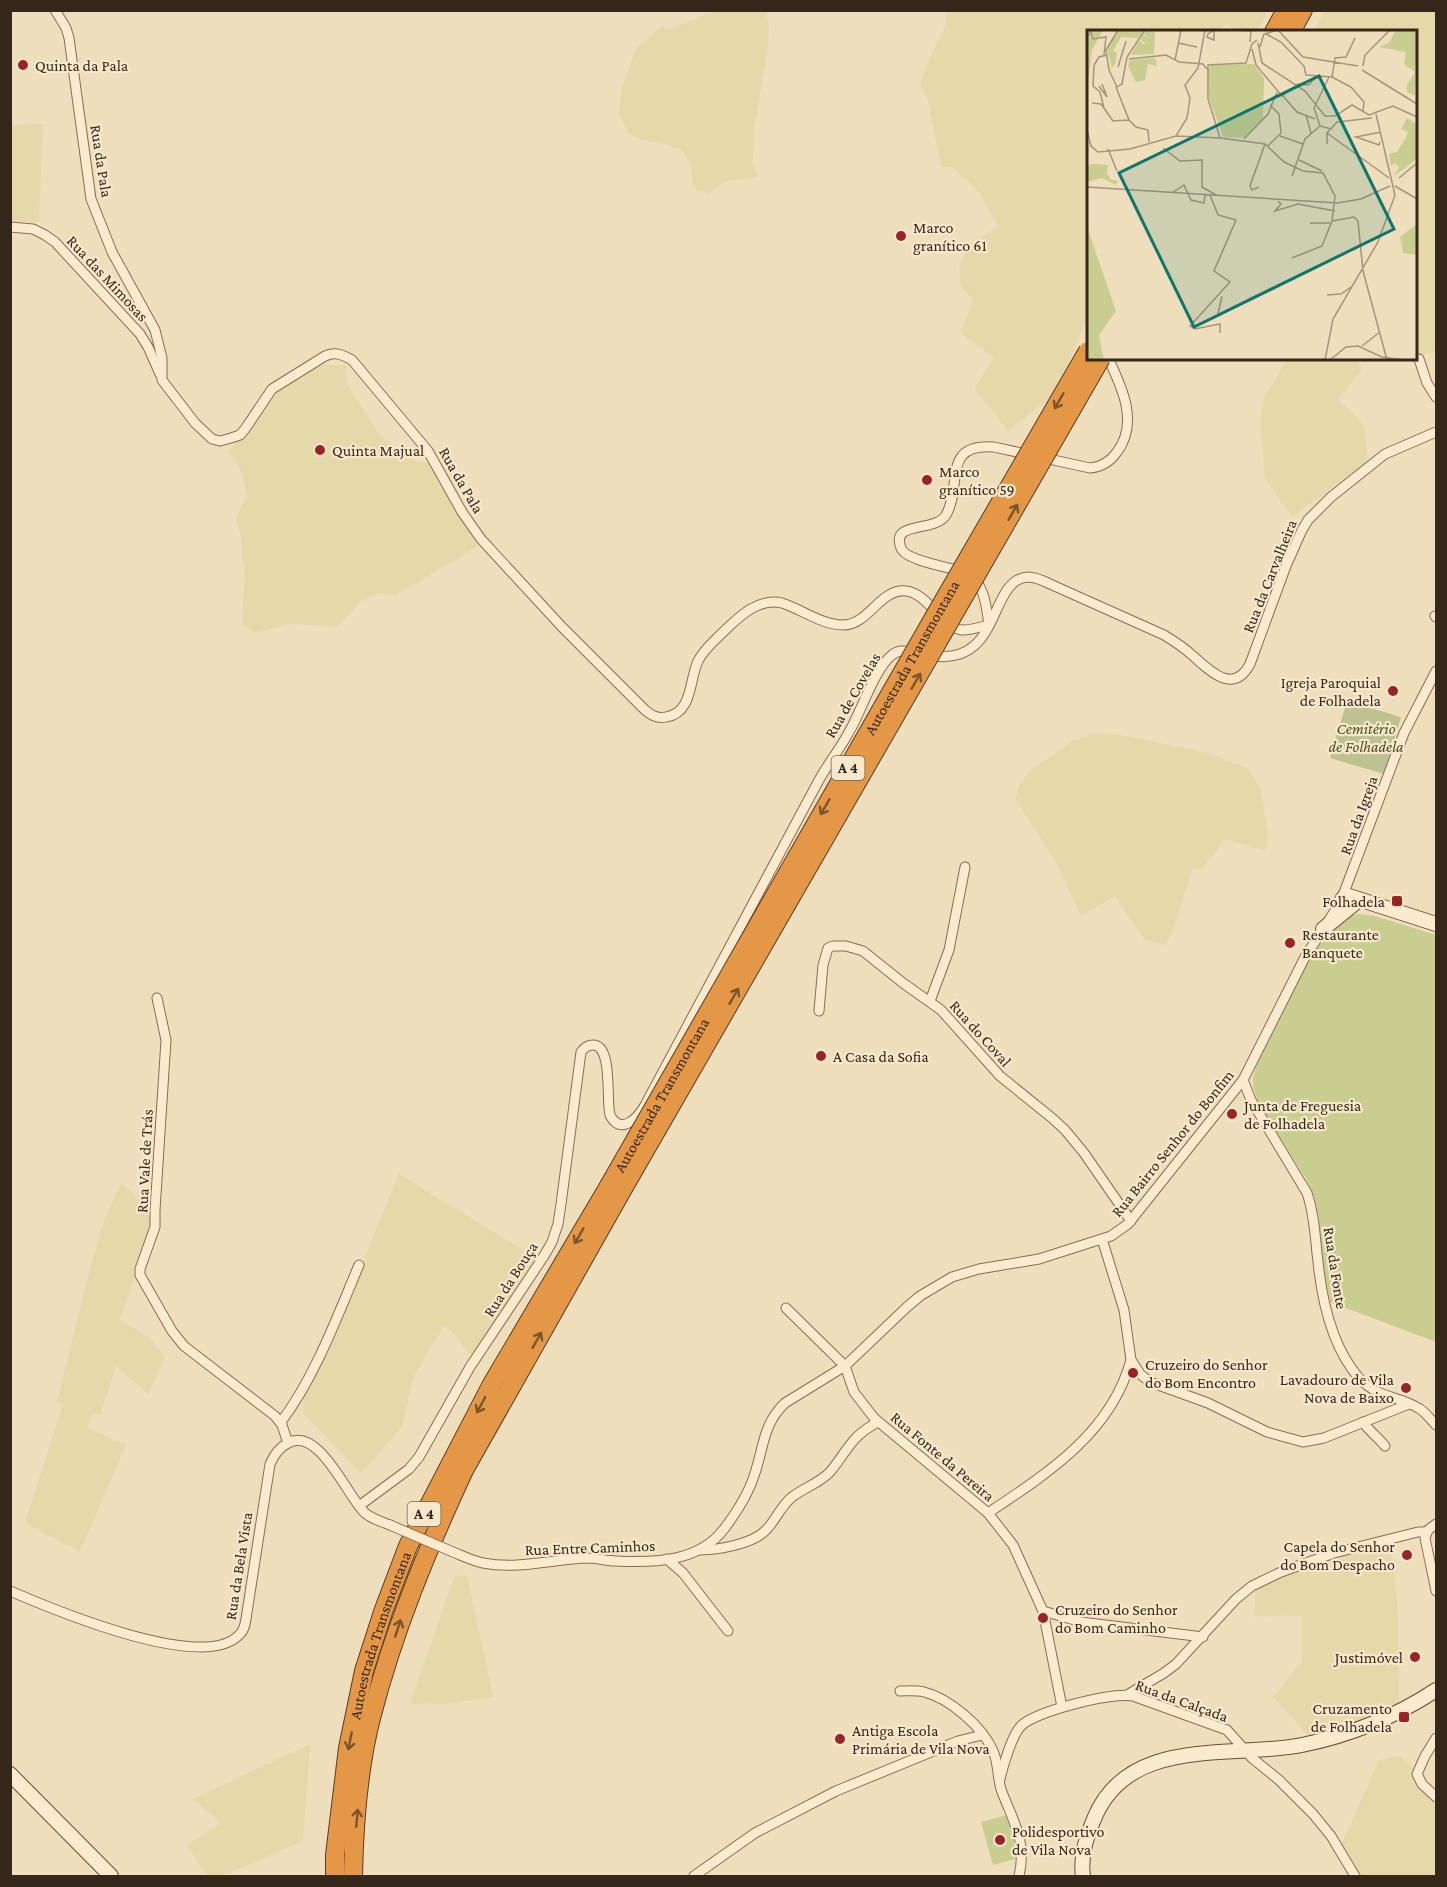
<svg xmlns="http://www.w3.org/2000/svg" width="1447" height="1887" font-family="'Crimson Pro',serif">
  <style>
    .farmland { fill: #e5d9a9 }
    .green { fill: #c9cd90 }
    .cemetery { fill: #bec190 }
    .lines { fill: none; stroke-linecap: round; stroke-linejoin: round }
    .street-casing { stroke: #886d55; stroke-width: 11 }
    .secondary-casing { stroke: #694f39; stroke-width: 16 }
    .highway-casing { stroke: #553c2a; stroke-width: 20 }
    .street { stroke: #faebcf; stroke-width: 9 }
    .secondary { stroke: #faebcf; stroke-width: 14 }
    .highway { stroke: #e49847; stroke-width: 18 }
    .street-bridge-casing { stroke: #886d55; stroke-width: 11; stroke-linecap: butt }
    .highway-bridge-casing { stroke: #553c2a; stroke-width: 20; stroke-linecap: butt }
    .street-bridge { stroke: #faebcf; stroke-width: 9 }
    .highway-bridge { stroke: #e49847; stroke-width: 18 }
    .oneway { stroke: #7c542d }
    .poi-dot { fill: #992329; stroke: #f7e8cc; stroke-width: 2 }
    .labels { text-anchor: middle; stroke-width: 4.5; stroke-linejoin: round; paint-order: stroke }
    .shield { fill: #f7e8cc; stroke: #706150; stroke-width: 1.5 }
    .shield-label { font-size: 15px; font-weight: bold; fill: #36271b }
    .poi-label { font-size: 16px; fill: #36271b; stroke: #f7e8cc; text-anchor: start }
    .street-label { font-size: 16px; fill: #36271b; stroke: #f7e8cc }
    .park-label { font-size: 16px; font-style: italic; fill: #495320; stroke: #f7e8cc }
    .inset-road { fill: none; stroke: #a5957c; stroke-width: 1.5 }
    .view { fill: #0f766e; fill-opacity: 0.15; stroke: #0f766e; stroke-width: 3 }
    .inset-edge { fill: none; stroke: #36271b; stroke-width: 3 }
  </style>
  <rect width="100%" height="100%" fill="#efdebc"/>
  <!-- farmland -->
  <g class="farmland">
    <polygon points="1433,10 1436,13 1436,350 1416,358 1416,32 1313,32 1325,11"/>
    <polygon points="716,11 766,11 769,28 768,46 754,131 753,164 758,177 726,181 708,194 696,190 693,185 691,165 682,150 665,144 647,141 629,134 619,114 622,87 636,49 663,25 668,30"/>
    <polygon points="947,11 1268,11 1257,31 1234,31 1227,24 1218,31 1088,32 1088,315 1065,373 1055,395 1016,424 1008,433 991,408 974,389 994,358 960,332 968,315 973,299 961,287 959,265 970,244 999,226 975,187 951,167 941,166 928,100 920,84 933,51 945,27"/>
    <polygon points="43,124 39,222 11,222 11,125"/>
    <polygon points="1293,359 1358,359 1357,360 1363,368 1338,400 1364,425 1368,461 1292,517 1265,478 1260,423 1264,397 1284,365"/>
    <polygon points="315,365 346,365 347,384 380,436 416,462 447,463 477,547 396,595 378,593 360,602 337,626 289,624 255,633 242,624 245,565 242,559 241,536 236,519 247,496 242,473 234,459 229,453 245,427 285,385"/>
    <polygon points="1090,734 1121,735 1208,753 1247,768 1260,788 1268,834 1266,851 1225,839 1202,869 1193,868 1173,930 1165,945 1145,940 1115,896 1081,916 1056,862 1016,800 1018,788 1031,770 1072,742"/>
    <polygon points="399,1174 536,1258 472,1356 445,1324 417,1370 412,1383 402,1427 361,1473 304,1415 303,1396 339,1319"/>
    <polygon points="121,1183 146,1206 153,1226 120,1319 149,1338 165,1357 148,1394 116,1366 100,1415 92,1413 88,1428 126,1445 80,1551 25,1523 63,1404 57,1402 90,1268 103,1224"/>
    <polygon points="1390,1546 1394,1567 1398,1618 1399,1703 1359,1721 1308,1735 1273,1697 1302,1662 1302,1615 1254,1617 1256,1586 1346,1553"/>
    <polygon points="467,1575 493,1697 454,1703 410,1704 454,1577"/>
    <polygon points="310,1744 303,1841 222,1876 208,1876 186,1845 221,1823 193,1799"/>
    <polygon points="1400,1756 1436,1791 1436,1872 1434,1876 1359,1876 1341,1846 1379,1760"/>
  </g>
  <!-- green -->
  <g class="green">
    <polygon points="1359,914 1375,916 1436,935 1436,1342 1330,1302 1323,1265 1319,1217 1314,1195 1305,1177 1259,1105 1253,1086 1253,1077 1259,1058 1311,954 1338,924 1352,915"/>
    <polygon points="1007,1815 1019,1858 993,1865 981,1822"/>
  </g>
  <!-- cemetery -->
  <polygon class="cemetery" points="1347,701 1401,717 1384,774 1330,758"/>
  <g class="lines">
    <defs>
      <g id="street">
        <path d="M55 10 66 28 69 38 91 199 112 252 155 330 162 358V380L195 423 212 439 220 441 231 438 240 435 245 429 272 389 325 356C335 351 343 355 352 360L428 451 462 512 481 539 562 627 645 710C651 715 657 719 666 717 693 713 689 680 698 661 703 651 711 644 719 636 736 620 756 597 782 603 801 609 822 625 843 625 869 625 880 588 906 591 928 593 943 629 962 630 971 630 981 627 989 625"/>
        <polyline points="10,227 33,229 45,235 55,242 140,334 148,347 160,374"/>
        <polyline points="1419,359 1427,383 1436,397"/>
        <polyline points="1435,616 1436,617"/>
        <path d="M989 625C986 605 985 586 968 573 954 568 905 561 901 548 890 520 935 533 946 515 963 485 941 443 994 447L1090 468C1102 467 1110 462 1117 452 1139 423 1122 387 1108 358"/>
        <path d="M928 655C1003 670 987 579 1028 577 1036 577 1044 581 1050 584L1164 635C1174 641 1183 647 1192 655 1209 670 1233 696 1250 664L1286 566 1302 530 1308 520 1331 497 1385 454 1436 432"/>
        <polyline points="1342,898 1404,733 1436,671"/>
        <polyline points="157,998 166,1040 155,1210 155,1227 140,1269 140,1275 172,1331 184,1346 275,1416 282,1425 288,1443"/>
        <polyline points="930,1001 949,950 965,867"/>
        <polyline points="819,1011 823,965 828,948 833,946 846,946 863,951 903,983 941,1010 1000,1076 1052,1118 1065,1130 1084,1153 1131,1221"/>
        <path d="M1243 1080 1251 1100 1307 1193C1315 1216 1315 1239 1318 1262 1322 1301 1332 1347 1359 1378 1380 1400 1399 1395 1420 1409 1426 1413 1431 1420 1436 1425"/>
        <polyline points="1102,1239 1124,1310 1131,1360 1140,1374 1150,1382 1208,1403 1267,1432 1303,1442 1324,1438 1409,1404"/>
        <polyline points="786,1308 845,1366"/>
        <polyline points="845,1366 854,1392 874,1418 988,1513 1013,1545 1043,1611 1062,1707"/>
        <path d="M281 1422C315 1377 337 1317 359 1265"/>
        <path d="M1363 1422C1370 1432 1377 1436 1385 1446"/>
        <path d="M359 1506 409 1469 419 1457 470 1367 544 1256 552 1242 558 1224 561 1204 581 1052C584 1048 587 1045 593 1045 613 1045 606 1100 610 1115 620 1135 636 1120 644 1107L819 780C828 764 840 749 849 732 861 712 875 668 892 655 899 649 906 651 915 652"/>
        <path d="M988 1513C1048 1473 1111 1433 1131 1360"/>
        <polyline points="1436,1524 1428,1530 1425,1538 1436,1591"/>
        <path d="M700 1550C718 1550 753 1544 766 1530 776 1520 780 1507 792 1497 804 1488 821 1482 830 1472 849 1449 850 1437 878 1422"/>
        <path d="M453 1552C463 1556 473 1561 483 1563 518 1570 554 1559 588 1558 597 1558 607 1561 616 1561 654 1563 699 1562 724 1529 737 1512 749 1493 755 1473 764 1446 763 1424 785 1403L845 1366 907 1307 920 1296 952 1277 979 1269 1039 1259 1111 1236 1128 1224 1243 1080 1305 957 1342 900"/>
        <polyline points="667,1559 683,1573 728,1631"/>
        <path d="M10 1591C52 1609 203 1673 239 1635 244 1631 245 1625 246 1619L270 1464C274 1455 280 1447 288 1443 319 1426 347 1496 365 1513 372 1519 382 1522 390 1525"/>
        <polyline points="1043,1611 1081,1622 1203,1637"/>
        <path d="M900 1691C908 1691 916 1690 924 1692 949 1698 983 1727 993 1751 999 1764 997 1779 1002 1792 1014 1823 1027 1842 1019 1876"/>
        <polyline points="1127,1695 1164,1673 1176,1664 1236,1599 1252,1586 1281,1572 1334,1553 1418,1532 1427,1532"/>
        <polyline points="1436,1738 1425,1756 1417,1774 1422,1784 1436,1797"/>
        <path d="M1000 1779C1003 1766 1012 1735 1021 1726 1036 1711 1112 1692 1133 1696L1227 1730 1252 1758 1279 1780 1313 1814 1331 1836 1355 1876"/>
        <polyline points="694,1876 755,1833 836,1791 958,1741 982,1735"/>
      </g>
      <g id="secondary">
        <polyline points="1350,906 1347,907 1343,905 1342,900 1344,897 1349,896 1436,924"/>
        <polyline points="1323,929 1354,904"/>
        <polyline points="10,1774 111,1876"/>
        <path d="M1083 1876C1080 1856 1086 1837 1094 1819 1128 1735 1231 1759 1302 1745 1351 1735 1395 1717 1436 1690"/>
      </g>
      <g id="highway">
        <polyline points="1274,32 1286,10"/>
        <polyline points="1291,32 1303,10"/>
        <path id="s1" d="M335 1876V1855L348 1748 364 1671 383 1612 408 1546 492 1384 609 1186"/>
        <path d="M353 1876C354 1824 358 1769 371 1718 393 1632 427 1550 464 1470L621 1192"/>
      </g>
    </defs>
    <!-- street casing -->
    <use href="#street" class="street-casing"/>
    <!-- secondary casing -->
    <use href="#secondary" class="secondary-casing"/>
    <!-- highway casing -->
    <use href="#highway" class="highway-casing"/>
    <!-- street -->
    <use href="#street" class="street"/>
    <!-- secondary -->
    <use href="#secondary" class="secondary"/>
    <!-- highway -->
    <use href="#highway" class="highway"/>
    <defs>
      <polyline id="street-bridge" points="390,1525 453,1552"/>
      <g id="highway-bridge">
        <path id="s2" d="M609 1186 936 614 1088 351"/>
        <polyline points="621,1192 1101,358"/>
      </g>
    </defs>
    <!-- street-bridge casing -->
    <use href="#street-bridge" class="street-bridge-casing"/>
    <!-- highway-bridge casing -->
    <use href="#highway-bridge" class="highway-bridge-casing"/>
    <!-- street-bridge -->
    <use href="#street-bridge" class="street-bridge"/>
    <!-- highway-bridge -->
    <use href="#highway-bridge" class="highway-bridge"/>
  </g>
  <!-- one-way arrows -->
  <defs><path id="oneway-shaft" d="M-6 0H5M1.5-3L5.5 0L1.5 3" fill="none" stroke-width="1.6" stroke-linecap="round" stroke-linejoin="round" transform="scale(1.5)"/></defs>
  <g class="oneway">
    <use href="#oneway-shaft" transform="translate(1059 401) rotate(120)"/>
    <use href="#oneway-shaft" transform="translate(1013 512) rotate(-60)"/>
    <use href="#oneway-shaft" transform="translate(916 681) rotate(-60)"/>
    <use href="#oneway-shaft" transform="translate(825 807) rotate(120)"/>
    <use href="#oneway-shaft" transform="translate(734 996) rotate(-60)"/>
    <use href="#oneway-shaft" transform="translate(579 1236) rotate(120)"/>
    <use href="#oneway-shaft" transform="translate(537 1340) rotate(-60)"/>
    <use href="#oneway-shaft" transform="translate(481 1405) rotate(118)"/>
    <use href="#oneway-shaft" transform="translate(398 1628) rotate(-72)"/>
    <use href="#oneway-shaft" transform="translate(350 1741) rotate(101)"/>
    <use href="#oneway-shaft" transform="translate(357 1818) rotate(-85)"/>
  </g>
  <!-- markers -->
  <g class="poi-dot">
    <circle cx="23" cy="65" r="6"/>
    <circle cx="901" cy="236" r="6"/>
    <circle cx="320" cy="450" r="6"/>
    <circle cx="927" cy="480" r="6"/>
    <circle cx="1393" cy="691" r="6"/>
    <rect x="1391" y="895" width="12" height="12" rx="3"/>
    <circle cx="1290" cy="943" r="6"/>
    <circle cx="821" cy="1056" r="6"/>
    <circle cx="1232" cy="1114" r="6"/>
    <circle cx="1133" cy="1373" r="6"/>
    <circle cx="1406" cy="1388" r="6"/>
    <circle cx="1407" cy="1555" r="6"/>
    <circle cx="1043" cy="1618" r="6"/>
    <circle cx="1415" cy="1657" r="6"/>
    <rect x="1398" y="1711" width="12" height="12" rx="3"/>
    <circle cx="840" cy="1739" r="6"/>
    <circle cx="1000" cy="1840" r="6"/>
  </g>
  <g class="labels">
    <!-- shield labels -->
    <g class="shield">
      <rect x="831.5" y="756" width="33" height="24" rx="4.5"/>
      <rect x="407.5" y="1502" width="33" height="24" rx="4.5"/>
    </g>
    <g class="shield-label">
      <text x="848" y="773">A 4</text>
      <text x="424" y="1519">A 4</text>
    </g>
    <!-- poi labels -->
    <g class="poi-label">
      <text x="35" y="71">Quinta da Pala</text>
      <text x="913" y="233">Marco<tspan x="913" dy="18">granítico 61</tspan></text>
      <text x="332" y="456">Quinta Majual</text>
      <text x="939" y="477">Marco<tspan x="939" dy="18">granítico 59</tspan></text>
      <text x="1381" y="688" text-anchor="end">Igreja Paroquial<tspan x="1381" dy="18">de Folhadela</tspan></text>
      <text x="1385" y="907" text-anchor="end">Folhadela</text>
      <text x="1302" y="940">Restaurante<tspan x="1302" dy="18">Banquete</tspan></text>
      <text x="833" y="1062">A Casa da Sofia</text>
      <text x="1244" y="1111">Junta de Freguesia<tspan x="1244" dy="18">de Folhadela</tspan></text>
      <text x="1145" y="1370">Cruzeiro do Senhor<tspan x="1145" dy="18">do Bom Encontro</tspan></text>
      <text x="1394" y="1385" text-anchor="end">Lavadouro de Vila<tspan x="1394" dy="18">Nova de Baixo</tspan></text>
      <text x="1395" y="1552" text-anchor="end">Capela do Senhor<tspan x="1395" dy="18">do Bom Despacho</tspan></text>
      <text x="1055" y="1615">Cruzeiro do Senhor<tspan x="1055" dy="18">do Bom Caminho</tspan></text>
      <text x="1403" y="1663" text-anchor="end">Justimóvel</text>
      <text x="1392" y="1714" text-anchor="end">Cruzamento<tspan x="1392" dy="18">de Folhadela</tspan></text>
      <text x="852" y="1736">Antiga Escola<tspan x="852" dy="18">Primária de Vila Nova</tspan></text>
      <text x="1012" y="1837">Polidesportivo<tspan x="1012" dy="18">de Vila Nova</tspan></text>
    </g>
    <!-- street labels -->
    <g class="street-label">
      <text transform="translate(102 161) rotate(81)" y="6">Rua da Pala</text>
      <text transform="translate(108 278) rotate(47)" y="6">Rua das Mimosas</text>
      <text transform="translate(462 480) rotate(60)" y="6">Rua da Pala</text>
      <text transform="translate(1269 576) rotate(-68)" y="6">Rua da Carvalheira</text>
      <text dy="6" stroke="none"><textPath href="#s2" startOffset="609">Autoestrada Transmontana</textPath></text>
      <text transform="translate(852 695) rotate(-60)" y="6">Rua de Covelas</text>
      <text transform="translate(1358 815) rotate(-70)" y="6">Rua da Igreja</text>
      <text transform="translate(981 1033) rotate(48)" y="6">Rua do Coval</text>
      <text dy="6" stroke="none"><textPath href="#s2" startOffset="105">Autoestrada Transmontana</textPath></text>
      <text transform="translate(1172 1143) rotate(-51)" y="6">Rua Bairro Senhor do Bonfim</text>
      <text transform="translate(144 1161) rotate(-87)" y="6">Rua Vale de Trás</text>
      <text transform="translate(1336 1268) rotate(81)" y="6">Rua da Fonte</text>
      <text transform="translate(510 1279) rotate(-57)" y="6">Rua da Bouça</text>
      <text transform="translate(943 1456) rotate(40)" y="6">Rua Fonte da Pereira</text>
      <text transform="translate(590 1547) rotate(-2)" y="6">Rua Entre Caminhos</text>
      <text transform="translate(238 1566) rotate(-81)" y="6">Rua da Bela Vista</text>
      <text dy="6" stroke="none"><textPath href="#s1" startOffset="246">Autoestrada Transmontana</textPath></text>
      <text transform="translate(1182 1700) rotate(20)" y="6">Rua da Calçada</text>
    </g>
    <!-- park labels -->
    <g class="park-label">
      <text x="1366" y="734">Cemitério<tspan x="1366" dy="18">de Folhadela</tspan></text>
    </g>
  </g>
  <!-- overview -->
  <g transform="translate(1087 30)">
    <rect width="330" height="330" fill="#efdebc"/>
    <path d="M0 0H16L5 20 0 62ZM32 0H57L51 8 34 7 26 21 30 23 28 33 32 28 25 38 20 18ZM59 0 68 2 67 24 44 25 52 11 57 15 61 11 58 13 53 10 56 5 62 8 57 4ZM309 0H330L328 66 320 62V55L328 42 317 34 319 22 292 17 302 13ZM68 28 70 36 61 34 58 50 49 52 41 36 43 30ZM167 34 177 48 176 88 157 108 136 107 122 68 121 40 124 35ZM320 88 330 94V129L307 146 312 137 308 133 304 136 302 124 310 122 318 109 321 102 314 99ZM4 134 21 135 20 143 24 150 31 151 29 155 15 148 0 152V137ZM330 194V225L316 223 313 207ZM0 197 29 281 12 305 17 330H0Z" fill="#c9cd90"/>
    <path class="inset-road" d="M31 0 19 20 22 40 30 57 35 54 40 27 58 0M154 0 164 1 163 12M127 1V10L120 7 121 4 127 0M179 4 194 12 217 36 219 45 245 47 264 57 277 72 276 81M0 7 4 2 6 9 19 7 17 25M91 13 110 17M171 13 175 33 218 61 238 86H248L265 75 282 85 306 76 330 87M173 17 177 4 191 0 216 27 271 36M165 19 169 35 195 66 211 54 222 55 228 47M42 29 79 25 92 32 116 34 120 39M88 30 94 0M276 36 278 25 303 0M31 37 39 11M275 40 330 74M242 47 227 78 233 96 244 99M245 47 248 28 259 27 268 8M12 56 20 67 15 54M29 57 42 90 49 97 61 100 62 112M196 66 210 82 228 89M5 73 14 74 26 91 42 90M17 78 13 62 6 56 7 35 12 27 20 25M219 85 224 103M0 100 4 116 11 122 43 119 89 106 133 108M240 103 302 148M89 106 100 88 103 68 98 55 111 38 118 0M193 106 216 114M133 108 178 114 197 132 216 141 236 143 248 166 245 191 267 187 271 191 276 241 300 330M133 108 121 69V35L159 33 165 14 170 10M157 109 181 84 190 62M293 112 292 115 269 107 294 102M240 114V103L250 92 285 88M181 116 194 103 192 84 183 75M76 118 93 131 115 130V157L129 165M21 119 30 141M212 130 235 141M205 146 218 109 233 96M312 148 330 133M308 156 330 169M0 157 250 173 274 169 303 156M172 157 165 160 163 156 178 114M85 163 97 155 104 170 117 173 118 164M123 165 131 185 149 190 127 241 143 252 103 296 108 299 133 294V303M191 171 194 174 188 181 211 174 248 181M223 193H243M205 228 235 216 245 191M240 265 254 264 264 257M131 284 135 266M275 316 293 302M238 330 246 289 291 212 308 165 289 84M243 330 259 317 271 316 295 327 316 330"/>
    <path class="view" d="M232 46 307 199 107 297 32 143Z"/>
    <rect width="330" height="330" class="inset-edge"/>
  </g>
  <!-- border -->
  <rect width="1447" height="1887" fill="none" stroke="#36271b" stroke-width="24"/>
</svg>
